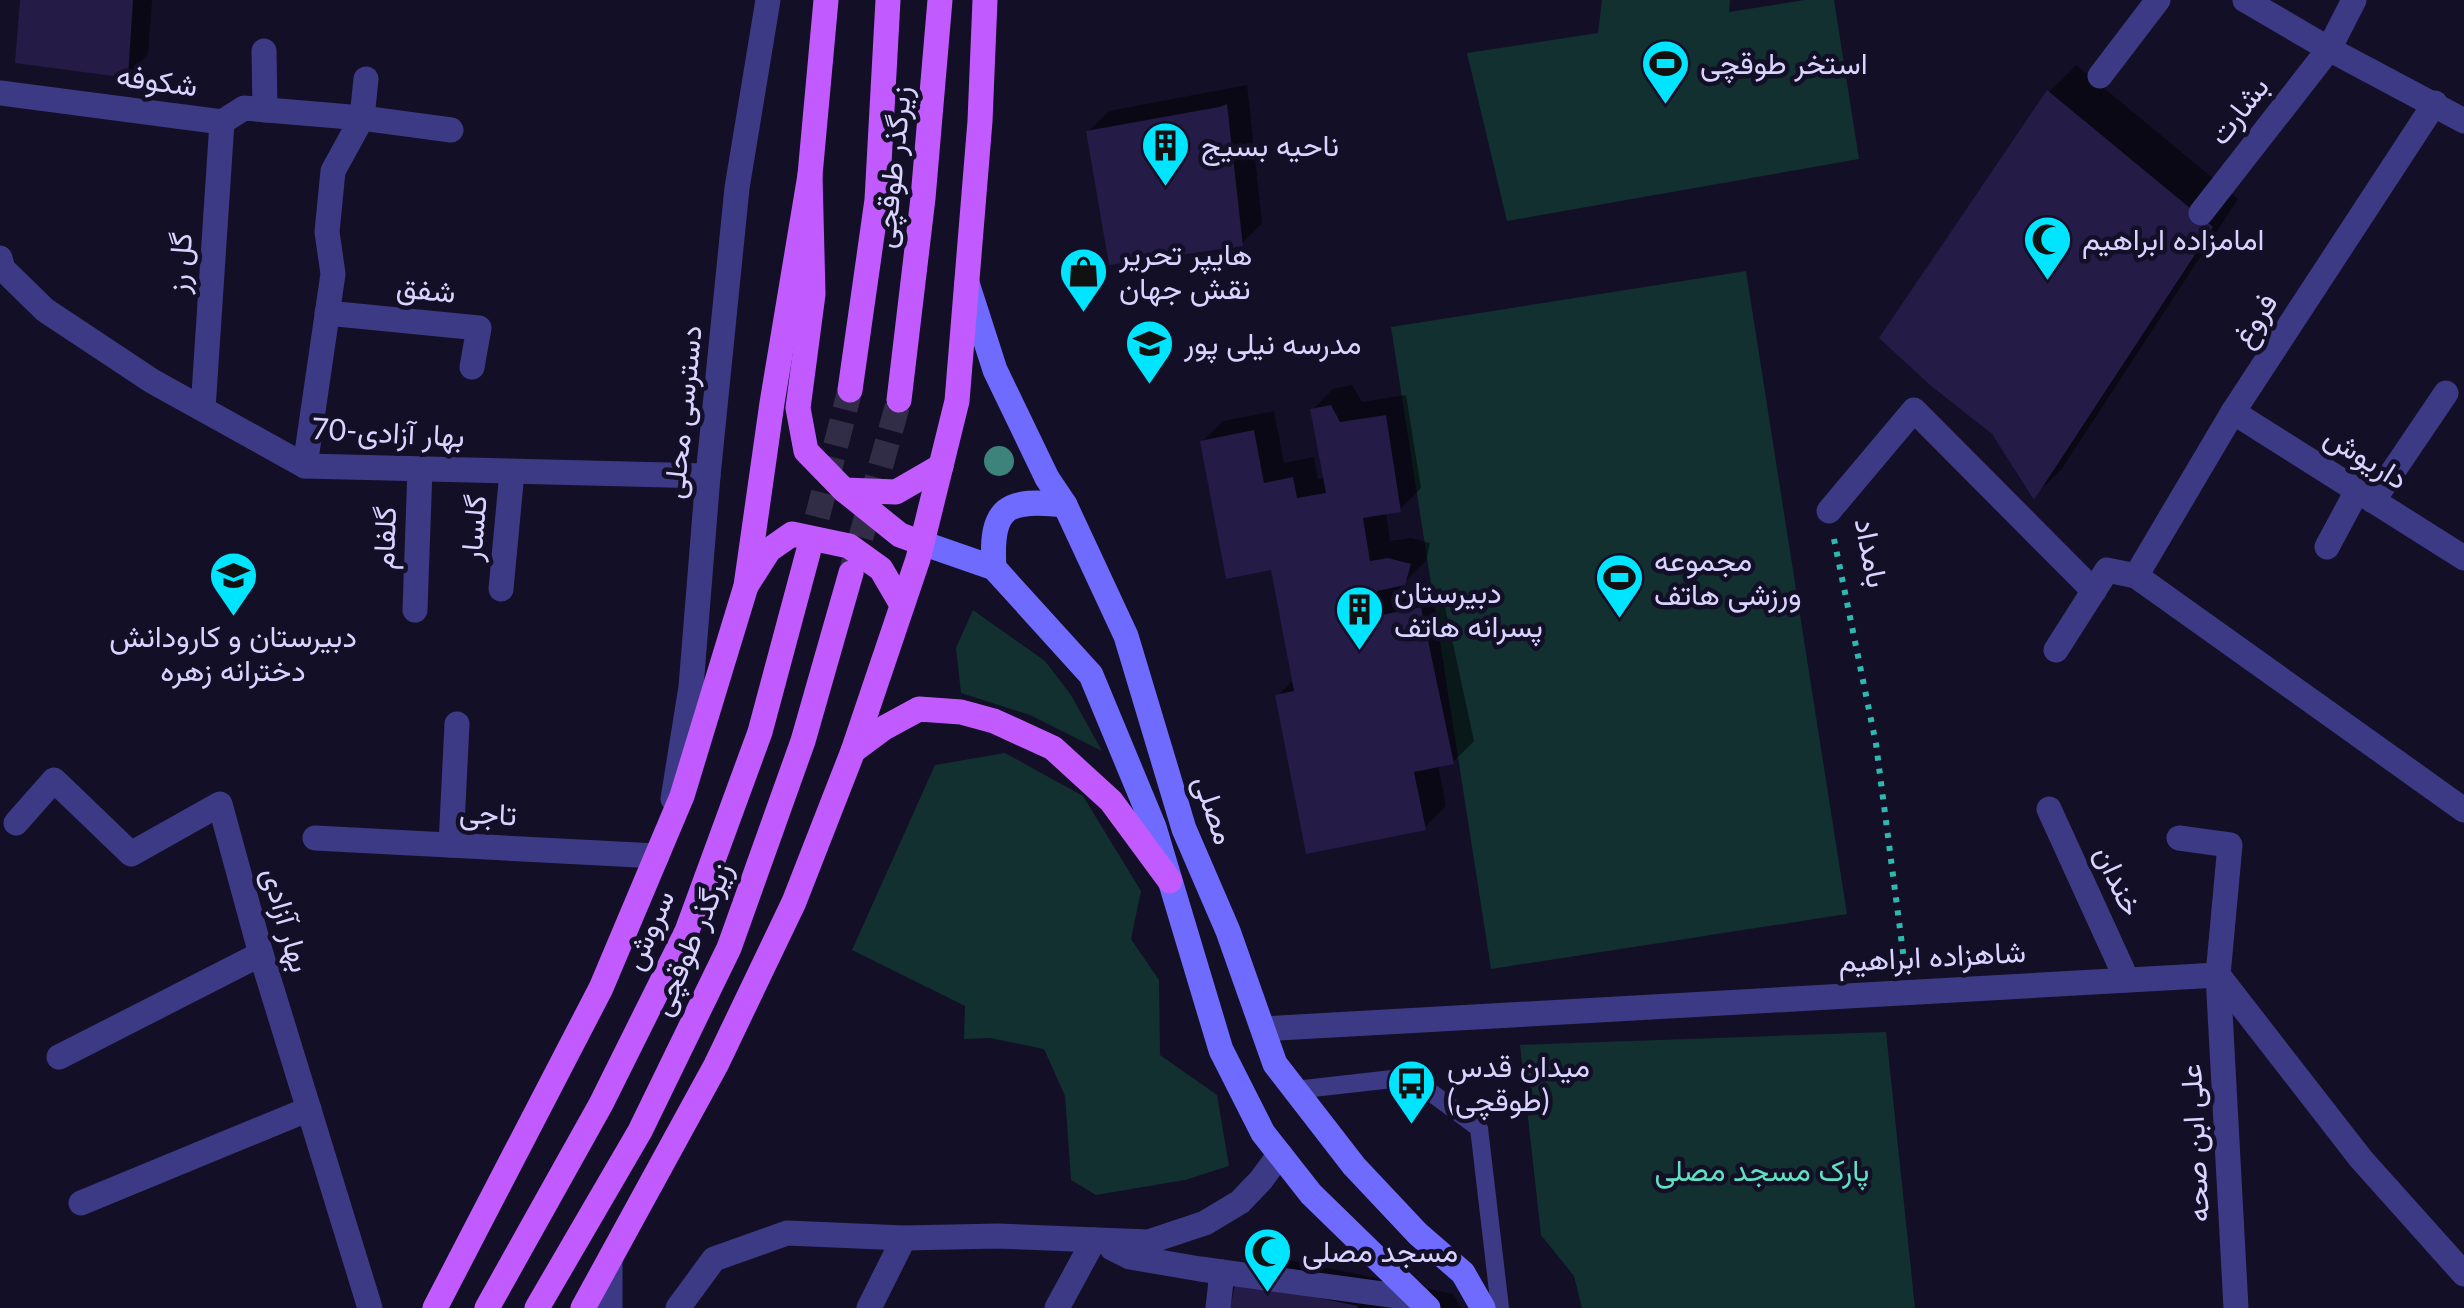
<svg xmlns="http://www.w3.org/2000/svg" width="2464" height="1308" font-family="Lato,Vazirmatn,sans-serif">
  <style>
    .green { fill: #12302f }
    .shadow { fill: #0007 }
    .building { fill: #241b47 }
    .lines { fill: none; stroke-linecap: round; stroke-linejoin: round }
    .primary-tunnel { stroke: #312d47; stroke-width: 25; stroke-dasharray: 25 12; stroke-linecap: butt }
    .path { stroke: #2fb8b0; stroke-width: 6; stroke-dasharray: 5 8; stroke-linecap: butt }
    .service { stroke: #3d3a85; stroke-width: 18 }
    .minor { stroke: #3d3a85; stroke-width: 25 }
    .tertiary { stroke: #3d3a85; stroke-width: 25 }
    .secondary { stroke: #6f6bff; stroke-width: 25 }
    .primary { stroke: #c25bff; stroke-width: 25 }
    .primary-bridge { stroke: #c25bff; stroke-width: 25 }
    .tree { fill: #3d827b }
    .labels { text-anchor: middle; stroke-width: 9; stroke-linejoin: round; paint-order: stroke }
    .poi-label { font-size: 30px; fill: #d9d4ff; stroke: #130f26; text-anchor: start }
    .street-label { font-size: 30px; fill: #d9d4ff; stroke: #130f26 }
    .park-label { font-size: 30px; fill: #5fe0c0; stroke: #130f26 }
  </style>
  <rect width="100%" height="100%" fill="#130f26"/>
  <!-- green -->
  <g class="green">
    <polygon points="1602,0 1730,0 1729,12 1805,0 1834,0 1859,159 1507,221 1467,53 1598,33"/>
    <polygon points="1746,271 1847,914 1491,969 1391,327"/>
    <polygon points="973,610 1045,661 1071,695 1102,751 1030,715 961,693 956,648"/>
    <polygon points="1005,753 1083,796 1141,891 1131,939 1159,980 1160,1055 1217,1095 1229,1166 1185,1180 1096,1195 1071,1180 1065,1096 1044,1049 990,1038 964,1039 965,1006 852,950 935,765"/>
    <polygon points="1886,1032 1915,1308 1582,1308 1574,1276 1541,1235 1520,1045"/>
  </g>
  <!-- shadow -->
  <g class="shadow">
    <polygon points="23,0 152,0 148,54 127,75"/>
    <polygon points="2076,65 2238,199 2061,470 2034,496 2049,92"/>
    <polygon points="1247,85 1262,223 1241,244 1088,132 1109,111"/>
    <polygon points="1352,385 1362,402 1406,395 1421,488 1400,509 1386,512 1390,541 1411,538 1430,543 1426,561 1404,583 1400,583 1402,595 1441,588 1474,741 1453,762 1438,765 1446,806 1425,827 1278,696 1294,679 1273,567 1202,442 1223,421 1274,411 1284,463 1314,457 1318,479 1325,478 1312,410 1333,389"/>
    <polygon points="1265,1255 1453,1294 1461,1308 1233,1308 1238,1282"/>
  </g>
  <!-- building -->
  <g class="building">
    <polygon points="20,0 133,0 128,78 15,63"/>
    <polygon points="2047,90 2213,227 2034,500 1992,434 1930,385 1879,338"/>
    <polygon points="1227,104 1243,246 1109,265 1086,131 1219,107"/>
    <polygon points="1331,405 1340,422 1386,415 1401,512 1363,518 1370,561 1388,558 1411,564 1405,585 1377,591 1382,615 1421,607 1454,764 1414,772 1426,830 1306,854 1275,695 1294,691 1271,570 1226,579 1200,441 1254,430 1264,483 1293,477 1297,498 1326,493 1310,409"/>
    <polygon points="1236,1281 1358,1306 1357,1308 1230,1308"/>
  </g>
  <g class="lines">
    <!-- primary-tunnel -->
    <g class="primary-tunnel">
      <polyline points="808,553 850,390"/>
      <polyline points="851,573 899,400"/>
    </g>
    <!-- path -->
    <polyline class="path" points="1834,539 1876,744 1904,960"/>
    <!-- service -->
    <polyline class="service" points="1295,1090 1410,1077 1479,1128 1500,1308"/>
    <!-- minor -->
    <g class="minor">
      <polyline points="2245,0 2329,49"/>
      <polyline points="264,51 265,110"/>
      <polyline points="2100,76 2158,0"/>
      <polyline points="0,93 222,122 244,108 362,118 451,130"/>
      <polyline points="2201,213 2329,49 2354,0"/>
      <polyline points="0,258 3,269 45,310 152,381 305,466 708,476"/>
      <polyline points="327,313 479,328 472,367"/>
      <polyline points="203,409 222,122"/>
      <polyline points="2233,412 2464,558"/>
      <polyline points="305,466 333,274 327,232 333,171 362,118 366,79"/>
      <polyline points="2373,501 2446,393"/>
      <polyline points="1829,511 1914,410 2094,591"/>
      <polyline points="2327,547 2357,491"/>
      <polyline points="2136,576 2233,412 2435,103"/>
      <polyline points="501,589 512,472"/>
      <polyline points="415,610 420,469"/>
      <polyline points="2056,650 2107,570 2136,576 2464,810"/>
      <polyline points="2049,809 2127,980"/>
      <polyline points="16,823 54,780 131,854 220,804 261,954 370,1308"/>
      <polyline points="315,838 657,856"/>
      <polyline points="2179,838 2230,845 2218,975 2236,1308"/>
      <polyline points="451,845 457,724"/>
      <polyline points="59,1057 261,954"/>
      <polyline points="81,1203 309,1109"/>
      <polyline points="1112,1248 1130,1257 1200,1269 1419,1299"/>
      <polyline points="610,1259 610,1308"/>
      <polyline points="678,1308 714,1259 787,1233 904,1238 998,1236 1148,1242 1205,1223 1240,1202 1261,1180 1280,1154"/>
      <polyline points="869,1308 904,1238"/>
      <polyline points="1057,1308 1094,1240"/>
      <polyline points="1218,1308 1222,1272"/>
    </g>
    <!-- tertiary -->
    <g class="tertiary">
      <polyline points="2329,49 2464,121"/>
      <polyline points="673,799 691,687 708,476 737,188 768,0"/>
      <polyline points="1263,1029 2218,975 2361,1159 2464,1274"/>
    </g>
    <!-- secondary -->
    <g class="secondary">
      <polyline points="967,283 995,370 1047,478 1065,505 1126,636 1184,829 1228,931 1275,1064 1354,1166 1418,1234 1463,1273 1483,1308"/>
      <polyline points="922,543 994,568 1091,675 1154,827 1221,1050 1263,1133 1311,1194 1428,1308"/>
      <path d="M994 568C990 507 1006 498 1065 505"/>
    </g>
    <!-- primary -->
    <g class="primary">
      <polyline points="850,390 877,200 888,0"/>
      <polyline points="899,400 923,198 940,0"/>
      <polyline points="853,751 884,728 919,709 961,712 994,721 1053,748 1111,801 1170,881"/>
      <polyline points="435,1308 601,988 682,796 746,586 772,403 810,175 826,0"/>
      <polyline points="487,1308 601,1104 687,931 760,732 808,553"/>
      <polyline points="537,1308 640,1131 729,948 803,741 851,573"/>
      <polyline points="583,1308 716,1065 794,902 853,751 918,559 957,401 980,121 985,0"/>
    </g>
    <!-- primary-bridge -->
    <g class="primary-bridge">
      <polyline points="810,175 813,294 798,408 806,451 844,490 900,535 922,543"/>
      <polyline points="844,490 896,492 941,466"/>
      <polyline points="746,586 769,550 792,534 849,546 881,569 902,605"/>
    </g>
  </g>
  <!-- trees -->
  <circle class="tree" cx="999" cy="461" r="15"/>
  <!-- icons -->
  <defs>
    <symbol id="stadium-pin" viewBox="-11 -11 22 30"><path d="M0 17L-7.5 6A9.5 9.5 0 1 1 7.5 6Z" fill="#00e5ff" stroke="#130f26"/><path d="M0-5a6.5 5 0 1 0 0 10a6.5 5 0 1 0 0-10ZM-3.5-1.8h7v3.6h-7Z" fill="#111"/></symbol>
    <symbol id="building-pin" viewBox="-11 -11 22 30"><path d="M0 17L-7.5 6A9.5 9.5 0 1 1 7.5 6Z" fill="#00e5ff" stroke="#130f26"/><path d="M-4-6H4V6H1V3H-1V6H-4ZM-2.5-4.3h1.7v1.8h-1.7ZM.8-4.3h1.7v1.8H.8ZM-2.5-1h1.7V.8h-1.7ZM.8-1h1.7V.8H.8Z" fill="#111"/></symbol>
    <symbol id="mosque-pin" viewBox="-11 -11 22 30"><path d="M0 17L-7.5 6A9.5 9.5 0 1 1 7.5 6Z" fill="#00e5ff" stroke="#130f26"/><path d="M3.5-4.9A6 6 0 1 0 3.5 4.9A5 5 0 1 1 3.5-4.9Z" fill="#111"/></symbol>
    <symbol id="shop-pin" viewBox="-11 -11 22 30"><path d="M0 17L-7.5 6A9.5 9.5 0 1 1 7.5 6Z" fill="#00e5ff" stroke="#130f26"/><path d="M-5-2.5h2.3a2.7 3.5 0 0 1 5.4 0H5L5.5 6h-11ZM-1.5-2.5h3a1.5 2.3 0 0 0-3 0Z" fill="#111"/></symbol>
    <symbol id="school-pin" viewBox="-11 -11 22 30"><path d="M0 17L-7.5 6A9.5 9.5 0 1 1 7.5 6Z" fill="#00e5ff" stroke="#130f26"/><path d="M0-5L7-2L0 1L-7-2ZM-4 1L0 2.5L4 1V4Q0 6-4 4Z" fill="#111"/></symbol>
    <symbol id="bus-pin" viewBox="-11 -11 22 30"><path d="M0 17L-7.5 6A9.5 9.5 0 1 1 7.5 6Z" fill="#00e5ff" stroke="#130f26"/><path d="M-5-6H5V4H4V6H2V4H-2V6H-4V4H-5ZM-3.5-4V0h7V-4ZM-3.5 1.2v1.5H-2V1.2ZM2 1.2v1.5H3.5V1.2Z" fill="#111"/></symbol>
  </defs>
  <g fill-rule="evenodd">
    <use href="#stadium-pin" x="1638" y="36" width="55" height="75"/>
    <use href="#building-pin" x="1138" y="118" width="55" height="75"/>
    <use href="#mosque-pin" x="2020" y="212" width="55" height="75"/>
    <use href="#shop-pin" x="1056" y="244" width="55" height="75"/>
    <use href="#school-pin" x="1122" y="316" width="55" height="75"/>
    <use href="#school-pin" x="206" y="548" width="55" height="75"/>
    <use href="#stadium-pin" x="1592" y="550" width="55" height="75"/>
    <use href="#building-pin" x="1332" y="582" width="55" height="75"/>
    <use href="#bus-pin" x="1384" y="1056" width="55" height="75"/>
    <use href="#mosque-pin" x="1240" y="1224" width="55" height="75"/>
  </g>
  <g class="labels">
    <!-- poi labels -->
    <g class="poi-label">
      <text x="1700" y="74">استخر طوقچی</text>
      <text x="1201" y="156">ناحیه بسیج</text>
      <text x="2082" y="250">امامزاده ابراهیم</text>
      <text x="1119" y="265">هایپر تحریر<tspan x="1119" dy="34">نقش جهان</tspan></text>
      <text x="1184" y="354">مدرسه نیلی پور</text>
      <text x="1654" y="571">مجموعه<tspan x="1654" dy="34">ورزشی هاتف</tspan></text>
      <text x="1394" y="603">دبیرستان<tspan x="1394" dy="34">پسرانه هاتف</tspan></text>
      <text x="233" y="647" text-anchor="middle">دبیرستان و کارودانش<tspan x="233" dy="34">دخترانه زهره</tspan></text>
      <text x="1447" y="1077">میدان قدس<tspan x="1447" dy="34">(طوقچی)</tspan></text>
      <text x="1302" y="1262">مسجد مصلی</text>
    </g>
    <!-- street labels -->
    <g class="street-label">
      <text transform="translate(157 81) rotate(8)" y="10">شکوفه</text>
      <text transform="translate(2239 111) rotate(-52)" y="10">بشارت</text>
      <text transform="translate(893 167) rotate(-84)" y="10">زیرگذر طوقچی</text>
      <text transform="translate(180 263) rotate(-86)" y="10">گل رز</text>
      <text transform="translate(426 290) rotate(6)" y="10">شفق</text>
      <text transform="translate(2255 320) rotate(-57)" y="10">فروغ</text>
      <text transform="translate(683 412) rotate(-84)" y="10">دسترسی محلی</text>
      <text transform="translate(388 433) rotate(3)" y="10">70-بهار آزادی</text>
      <text transform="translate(2366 458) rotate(32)" y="10">داریوش</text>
      <text transform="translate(474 528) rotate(-85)" y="10">گلسار</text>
      <text transform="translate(385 538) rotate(-88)" y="10">گلفام</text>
      <text transform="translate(1871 553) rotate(79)" y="10">بامداد</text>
      <text transform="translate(1214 810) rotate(71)" y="10">مصلی</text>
      <text transform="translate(488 814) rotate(3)" y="10">تاجی</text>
      <text transform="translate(2118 881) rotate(65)" y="10">خندان</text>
      <text transform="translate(286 920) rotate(74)" y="10">بهار آزادی</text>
      <text transform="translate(649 930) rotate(-66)" y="10">سروش</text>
      <text transform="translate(692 939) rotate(-67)" y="10">زیرگذر طوقچی</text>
      <text transform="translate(1932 957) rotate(-3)" y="10">شاهزاده ابراهیم</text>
      <text transform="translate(2195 1143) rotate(-93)" y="10">علی ابن صحه</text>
    </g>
    <!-- park labels -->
    <g class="park-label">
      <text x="1762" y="1181">پارک مسجد مصلی</text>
    </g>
  </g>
</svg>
